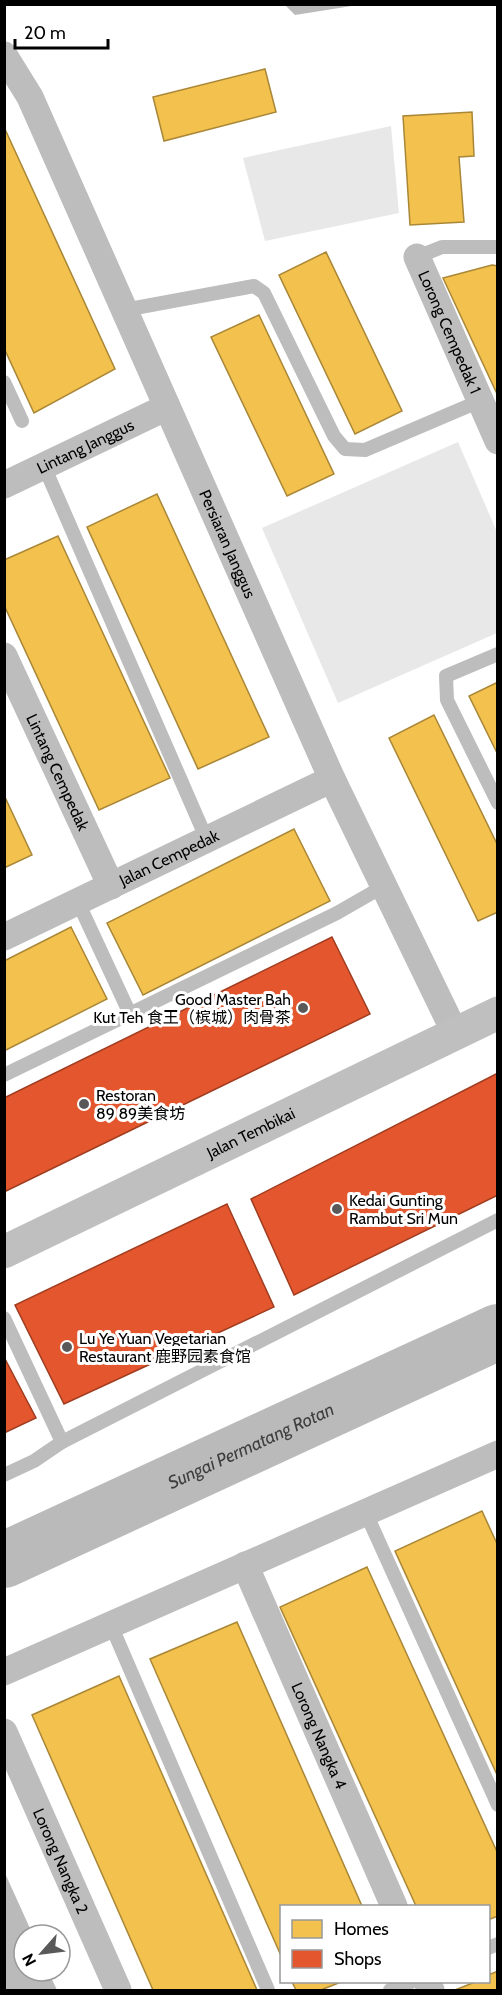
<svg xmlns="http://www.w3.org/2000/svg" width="502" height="1995" font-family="Cabin,'Noto Sans SC',sans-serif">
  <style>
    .green { fill: #e8e8e8 }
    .water { fill: #bababa }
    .homes { fill: #f2c14e; stroke: #a98737; stroke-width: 1.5 }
    .shops { fill: #e4572e; stroke: #a03d20; stroke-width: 1.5 }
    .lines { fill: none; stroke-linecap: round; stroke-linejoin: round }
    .river { stroke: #bababa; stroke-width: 56 }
    .lane { stroke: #bdbdbd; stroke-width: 14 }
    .street { stroke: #bdbdbd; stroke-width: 27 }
    .secondary { stroke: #bfbfbf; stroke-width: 33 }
    .poi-dot { fill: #595959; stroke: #fff; stroke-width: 2 }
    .labels { text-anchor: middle; stroke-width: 6; stroke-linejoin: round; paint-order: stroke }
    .street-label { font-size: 16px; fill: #000; stroke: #fff }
    .poi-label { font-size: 16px; fill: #000; stroke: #fff; text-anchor: start }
    .water-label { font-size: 18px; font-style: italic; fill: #3e3e3e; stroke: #fff }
  </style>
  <rect width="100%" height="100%" fill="#fff"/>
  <!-- green -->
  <g class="green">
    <polygon points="391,126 399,213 265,241 243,158"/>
    <polygon points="458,442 497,532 497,633 338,703 262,528"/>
  </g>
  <!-- water -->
  <g class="water">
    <polygon points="285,5 358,5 295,15"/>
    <polygon points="4,1871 33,1935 24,1935 24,1971 48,1971 57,1990 5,1990"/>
  </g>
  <!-- homes -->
  <g class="homes">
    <polygon points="265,69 276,112 164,141 153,97"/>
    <polygon points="472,112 474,156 459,157 464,222 410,225 403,116"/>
    <polygon points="4,127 115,369 34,413 4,348"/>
    <polygon points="326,252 402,411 355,434 279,275"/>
    <polygon points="492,265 498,266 498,396 443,278"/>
    <polygon points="259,315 334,474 287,496 211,337"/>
    <polygon points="157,494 269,737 198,769 87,527"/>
    <polygon points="58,536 170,778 99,810 4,605 4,560"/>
    <polygon points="498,682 498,755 469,696"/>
    <polygon points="434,715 498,846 498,912 478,921 389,738"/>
    <polygon points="4,795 32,855 4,868"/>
    <polygon points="294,829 330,901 143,995 107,923"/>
    <polygon points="71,927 107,999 4,1051 4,961"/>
    <polygon points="482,1511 498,1546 498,1777 395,1551"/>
    <polygon points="367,1567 498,1854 498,1916 488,1920 488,1906 416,1906 280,1607"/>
    <polygon points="237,1622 362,1906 282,1906 282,1958 150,1659"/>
    <polygon points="119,1676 257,1990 153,1990 32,1715"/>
    <polygon points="498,1971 498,1990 455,1990 475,1982 488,1982 488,1975"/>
    <polygon points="292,1982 341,1982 321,1990 296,1990"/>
  </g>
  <!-- shops -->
  <g class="shops">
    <polygon points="332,937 370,1014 4,1192 4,1098"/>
    <polygon points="498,1073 498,1195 294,1295 251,1199"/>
    <polygon points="227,1204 274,1307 64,1404 15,1305"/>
    <polygon points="4,1357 36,1418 4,1433"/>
  </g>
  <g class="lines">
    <!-- river -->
    <path class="river" id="s1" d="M4 1560 498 1332"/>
    <!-- lane -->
    <g class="lane">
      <polyline points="417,257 442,247 498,247"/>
      <polyline points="124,310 254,286 264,293 334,436 345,449 365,450 480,401"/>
      <polyline points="4,382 22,421"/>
      <polyline points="44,466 207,840"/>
      <polyline points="498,654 446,676 447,700 498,803"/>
      <polyline points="78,902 130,1014"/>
      <polyline points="4,1075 337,913 384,886"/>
      <polyline points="4,1318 62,1442"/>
      <polyline points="4,1475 34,1461 62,1442 498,1220"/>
      <polyline points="365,1511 498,1805"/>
      <polyline points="111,1625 268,1990"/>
      <polyline points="488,1948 498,1944"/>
      <polyline points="390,1990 411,1982"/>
    </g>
    <!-- street -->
    <g class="street">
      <path id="s2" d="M4 55 30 97 332 779 455 1033"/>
      <path id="s3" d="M417 257 498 441"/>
      <path id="s4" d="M4 485 167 407"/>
      <path id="s5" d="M4 656 111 886"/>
      <path id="s6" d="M4 937 332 779"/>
      <path id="s7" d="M245 1565 394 1906"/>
      <polyline points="4,1672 498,1454"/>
      <path id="s8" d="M4 1732 118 1990"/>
      <polyline points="427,1982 431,1990"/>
    </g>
    <!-- secondary -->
    <path class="secondary" id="s9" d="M4 1252 498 1013"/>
  </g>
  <!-- markers -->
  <g class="poi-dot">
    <circle cx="303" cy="1008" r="6"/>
    <circle cx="84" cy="1104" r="6"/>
    <circle cx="337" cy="1209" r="6"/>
    <circle cx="67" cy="1347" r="6"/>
  </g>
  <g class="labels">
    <!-- street labels -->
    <g class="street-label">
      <text dy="6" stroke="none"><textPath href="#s3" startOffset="82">Lorong Cempedak 1</textPath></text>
      <text dy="6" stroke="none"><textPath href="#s4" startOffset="90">Lintang Janggus</textPath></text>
      <text dy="6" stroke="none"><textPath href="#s2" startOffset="538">Persiaran Janggus</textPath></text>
      <text dy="6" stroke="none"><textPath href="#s5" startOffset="128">Lintang Cempedak</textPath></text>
      <text dy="6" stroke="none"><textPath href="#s6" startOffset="183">Jalan Cempedak</textPath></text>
      <text dy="6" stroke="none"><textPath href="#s9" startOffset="274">Jalan Tembikai</textPath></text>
      <text dy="6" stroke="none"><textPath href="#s7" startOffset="186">Lorong Nangka 4</textPath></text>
      <text dy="6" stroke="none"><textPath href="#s8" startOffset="141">Lorong Nangka 2</textPath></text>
    </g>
    <!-- poi labels -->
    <g class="poi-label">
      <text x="291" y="1005" text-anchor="end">Good Master Bah<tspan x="291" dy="18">Kut Teh 食王（槟城）肉骨茶</tspan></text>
      <text x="96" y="1101">Restoran<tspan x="96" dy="18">89 89美食坊</tspan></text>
      <text x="349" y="1206">Kedai Gunting<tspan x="349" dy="18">Rambut Sri Mun</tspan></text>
      <text x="79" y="1344">Lu Ye Yuan Vegetarian<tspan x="79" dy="18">Restaurant 鹿野园素食馆</tspan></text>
    </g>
    <!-- water labels -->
    <g class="water-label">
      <text dy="6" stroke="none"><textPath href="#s1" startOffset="272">Sungai Permatang Rotan</textPath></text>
    </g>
  </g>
  <!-- border -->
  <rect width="502" height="1995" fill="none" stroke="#000000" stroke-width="12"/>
  <!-- legend -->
  <rect x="280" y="1905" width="210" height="78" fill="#ffffff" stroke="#999999" stroke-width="1.5"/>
  <rect x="292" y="1920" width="30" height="18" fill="#f2c14e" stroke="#999999" stroke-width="1.5"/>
  <text x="334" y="1935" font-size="18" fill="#000000">Homes</text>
  <rect x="292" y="1950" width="30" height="18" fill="#e4572e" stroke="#999999" stroke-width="1.5"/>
  <text x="334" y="1965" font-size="18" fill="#000000">Shops</text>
  <!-- north arrow -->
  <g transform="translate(42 1953) rotate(242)"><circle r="28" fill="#ffffff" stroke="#999999" stroke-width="1.5"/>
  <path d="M0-4.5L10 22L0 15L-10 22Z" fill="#595959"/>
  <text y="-9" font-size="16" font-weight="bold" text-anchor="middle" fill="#000000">N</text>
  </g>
  <!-- scale -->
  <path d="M15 39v9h93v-9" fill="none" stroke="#000000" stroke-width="3"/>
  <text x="24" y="39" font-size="18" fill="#000000" stroke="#ffffff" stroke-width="4.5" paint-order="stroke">20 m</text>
</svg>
